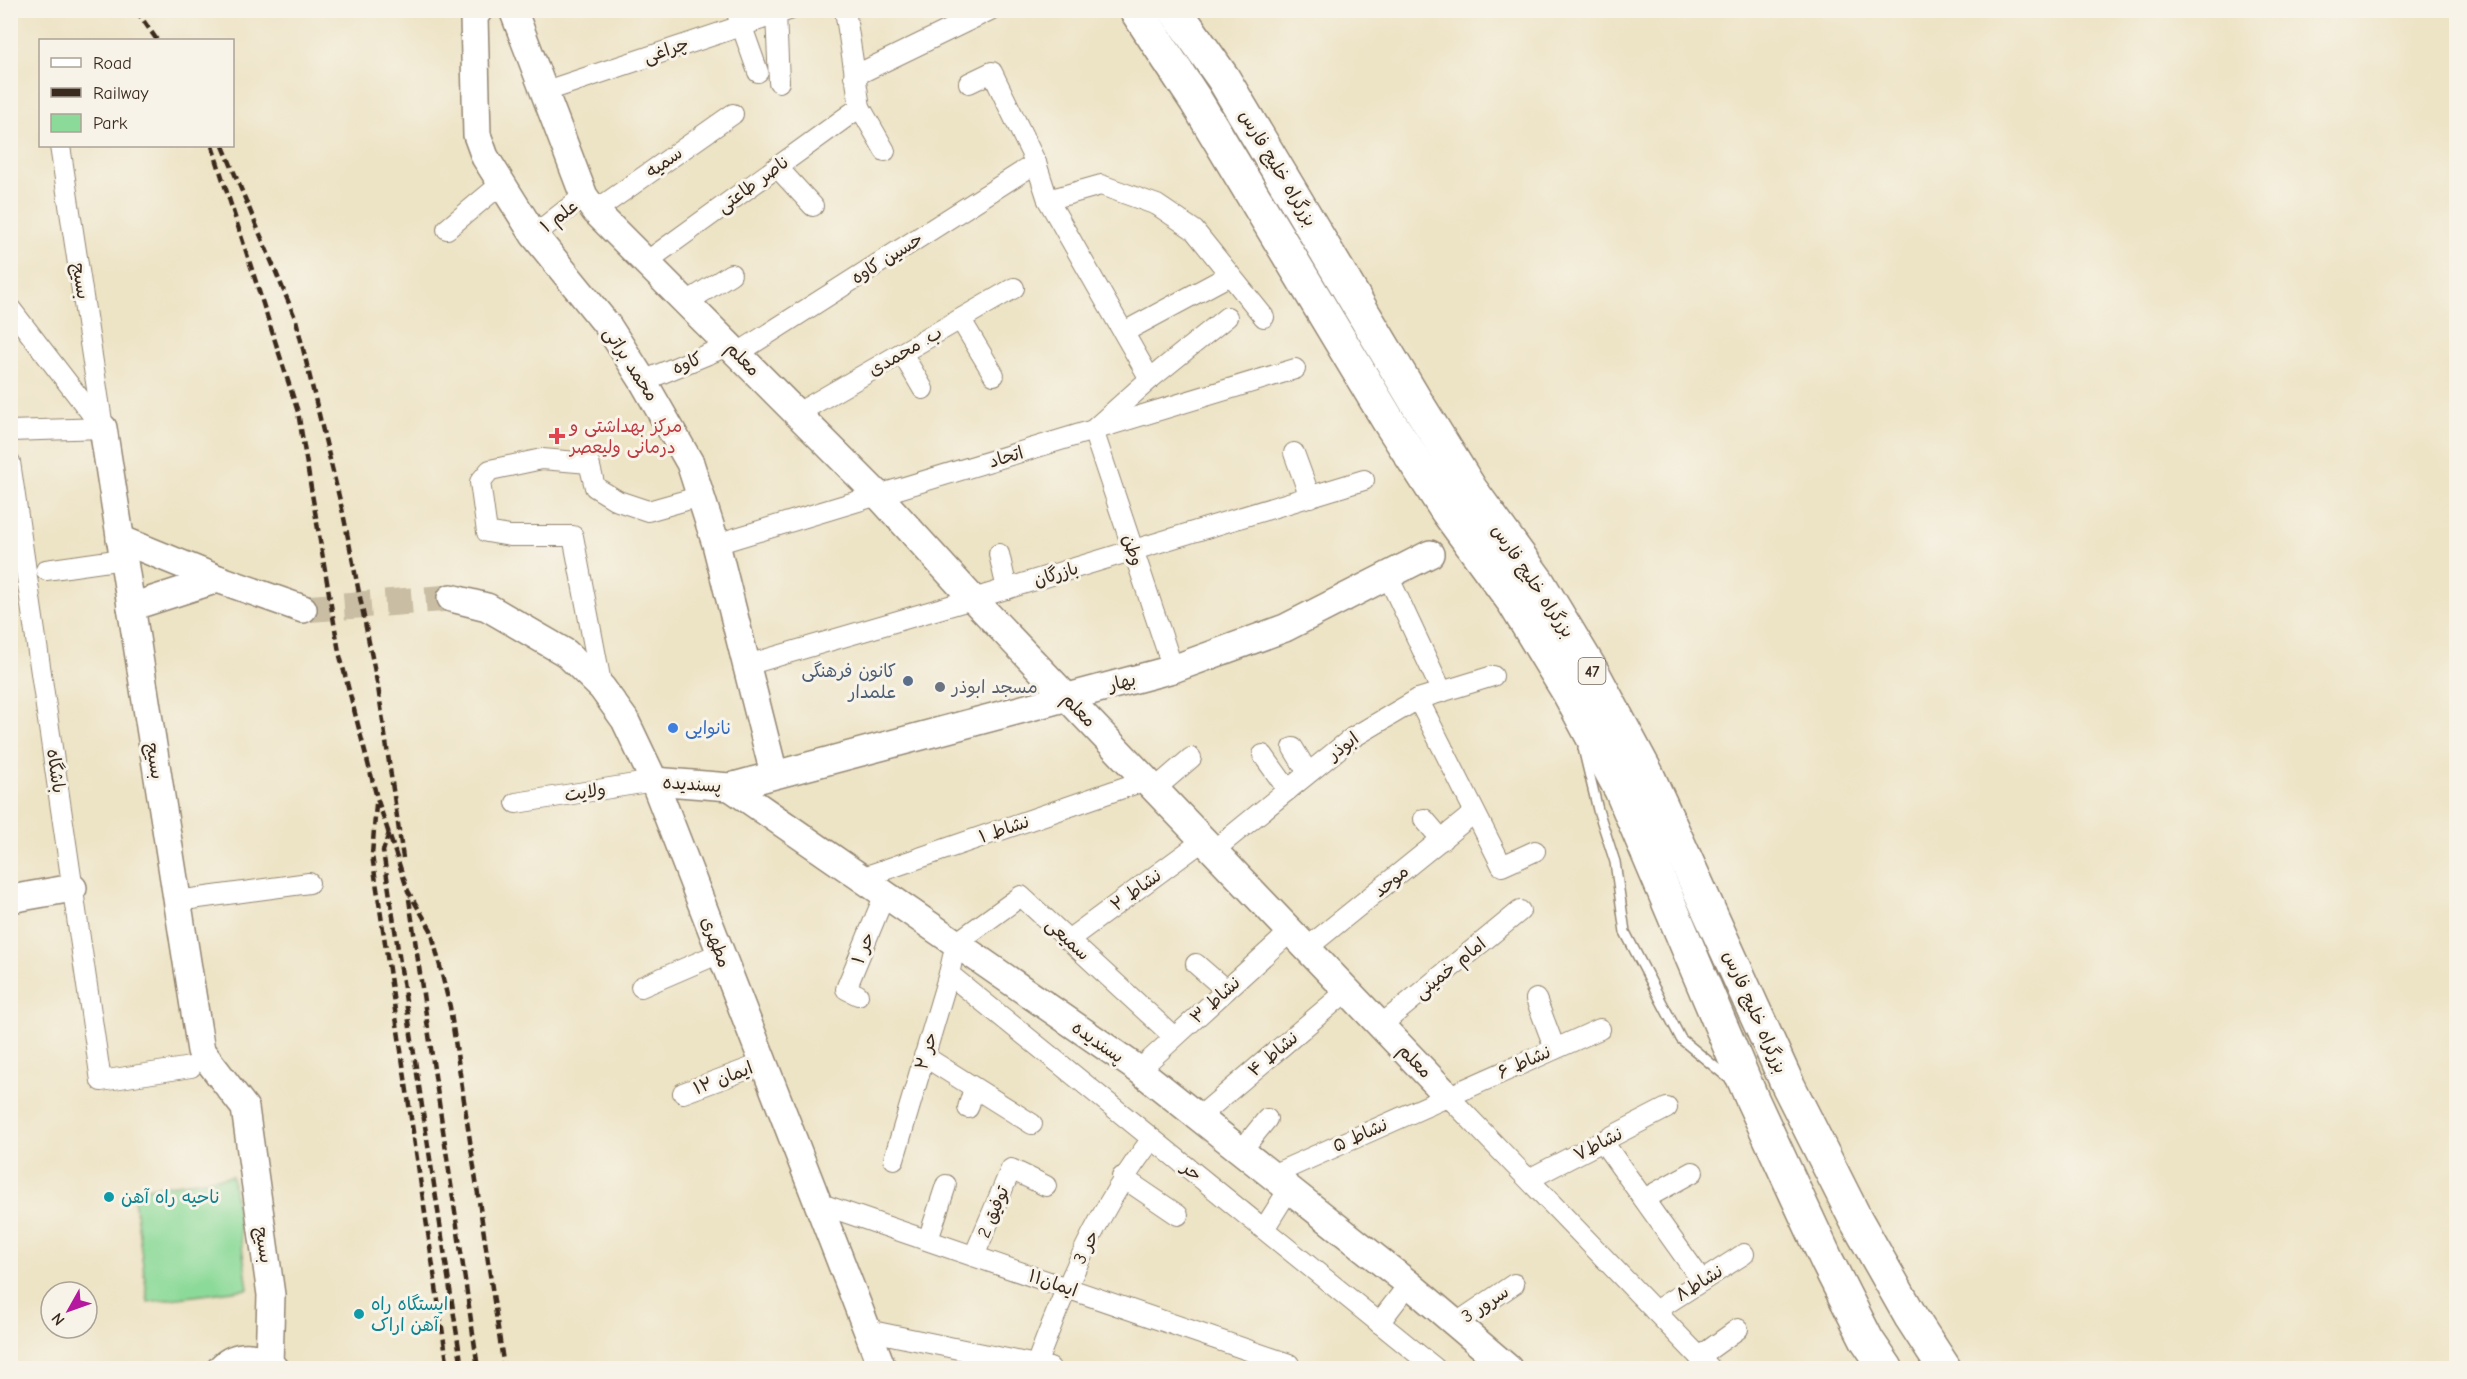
<svg xmlns="http://www.w3.org/2000/svg" width="2467" height="1379" font-family="'Comic Neue','Playpen Sans Arabic',sans-serif">
  <style>
    .green { fill: #8cda99; stroke: #64825c; stroke-width: 1.5 }
    .lines { fill: none; stroke-linecap: round; stroke-linejoin: round }
    .secondary-tunnel { stroke: #c9bea4; stroke-width: 27; stroke-dasharray: 27 14; stroke-linecap: butt }
    .lane-casing { stroke: #948672; stroke-width: 12 }
    .street-casing { stroke: #948672; stroke-width: 22 }
    .secondary-casing { stroke: #948672; stroke-width: 30 }
    .highway-casing { stroke: #948672; stroke-width: 36 }
    .lane { stroke: #fff; stroke-width: 9 }
    .street { stroke: #fff; stroke-width: 20 }
    .secondary { stroke: #fff; stroke-width: 27 }
    .highway { stroke: #fff; stroke-width: 33 }
    .rail { stroke: #3b2a1e; stroke-width: 4.5; stroke-dasharray: 9 4.5; stroke-linecap: butt }
    .health-dot { fill: #e0444e; stroke: #f7f3e8; stroke-width: 2 }
    .service-dot { fill: #5c6f8a; stroke: #f7f3e8; stroke-width: 2 }
    .worship-dot { fill: #6b7280; stroke: #f7f3e8; stroke-width: 2 }
    .shop-dot { fill: #3f7fe0; stroke: #f7f3e8; stroke-width: 2 }
    .culture-dot { fill: #0f9aa8; stroke: #f7f3e8; stroke-width: 2 }
    .labels { text-anchor: middle; stroke-width: 6; stroke-linejoin: round; paint-order: stroke }
    .shield { fill: #f7f3e8; stroke: #73665b; stroke-width: 1.5 }
    .shield-label { font-size: 16px; font-weight: bold; fill: #3b2a1e }
    .street-label { font-size: 18px; fill: #3b2a1e; stroke: #f7f3e8 }
    .health-label { font-size: 18px; fill: #be3a42; stroke: #f7f3e8; text-anchor: start }
    .service-label { font-size: 18px; fill: #4e5e75; stroke: #f7f3e8; text-anchor: end }
    .worship-label { font-size: 18px; fill: #5b616d; stroke: #f7f3e8; text-anchor: start }
    .shop-label { font-size: 18px; fill: #366cbe; stroke: #f7f3e8; text-anchor: start }
    .culture-label { font-size: 18px; fill: #0d838f; stroke: #f7f3e8; text-anchor: start }
  </style>
  <rect width="100%" height="100%" fill="#f7f3e8"/>
  <filter id="ink" filterUnits="userSpaceOnUse"><feTurbulence type="fractalNoise" baseFrequency=".0167" numOctaves="2"/><feDisplacementMap in="SourceGraphic" scale="12" xChannelSelector="R" yChannelSelector="G"/><feConvolveMatrix kernelMatrix="1 2 1 2 8 2 1 2 1" color-interpolation-filters="sRGB"/></filter>
  <filter id="wash" filterUnits="userSpaceOnUse"><feTurbulence type="fractalNoise" baseFrequency=".008" numOctaves="4" result="noise"/><feDisplacementMap in="SourceGraphic" scale="24" xChannelSelector="R" yChannelSelector="G"/><feGaussianBlur stdDeviation="1.35" result="paint"/><feColorMatrix in="noise" values="0 0 0 0 0 0 0 0 0 0 0 0 0 0 0 0 0 1.4 0 .05"/><feComposite in="paint" operator="in"/></filter>
  <g filter="url(#wash)">
    <rect width="100%" height="100%" fill="#ede3c5"/>
    <!-- green -->
    <polygon class="green" points="232,1176 248,1289 148,1302 133,1190"/>
  </g>
  <g filter="url(#ink)">
    <g class="lines">
      <!-- secondary-tunnel -->
      <polyline class="secondary-tunnel" points="303,609 451,598"/>
      <defs>
        <polyline id="lane" points="1583,748 1598,810 1615,862 1625,932 1681,1039 1732,1081"/>
        <g id="street">
          <polyline points="736,10 758,72"/>
          <polyline points="845,10 860,107 885,151"/>
          <polyline points="776,14 779,82"/>
          <polyline points="854,76 990,10"/>
          <polyline points="969,83 992,72 1036,163 1048,200 1150,379"/>
          <polyline points="543,92 789,10"/>
          <polyline points="60,146 103,428"/>
          <polyline points="777,167 813,206"/>
          <polyline points="1048,200 1101,185 1157,205 1194,230 1264,317"/>
          <polyline points="595,211 733,114"/>
          <polyline points="447,229 501,184"/>
          <polyline points="534,235 584,196"/>
          <polyline points="646,262 860,107"/>
          <polyline points="687,302 731,274"/>
          <polyline points="10,308 101,426"/>
          <polyline points="961,320 994,375"/>
          <polyline points="1124,332 1230,275"/>
          <polyline points="738,353 1036,163"/>
          <polyline points="902,353 923,389"/>
          <polyline points="643,381 730,345"/>
          <polyline points="796,414 1014,288"/>
          <polyline points="10,431 103,428"/>
          <polyline points="1294,453 1310,497"/>
          <polyline points="10,462 101,1081 191,1067"/>
          <polyline points="716,544 1295,369"/>
          <polyline points="999,554 1007,589"/>
          <polyline points="46,570 123,559"/>
          <polyline points="1388,576 1442,692"/>
          <polyline points="747,665 973,599 1364,480"/>
          <polyline points="1173,669 1093,430 1150,379 1227,317"/>
          <polyline points="602,688 573,536 510,536 487,532 480,482 490,470 542,459 589,463 595,487 618,501 648,511 701,496"/>
          <polyline points="1418,699 1502,866 1535,851"/>
          <polyline points="1293,748 1308,773"/>
          <polyline points="1263,755 1288,790"/>
          <polyline points="1155,789 1191,758"/>
          <polyline points="516,803 654,781"/>
          <polyline points="1424,819 1442,840"/>
          <polyline points="1214,850 1352,738 1418,699 1493,676"/>
          <polyline points="861,878 1146,780"/>
          <polyline points="177,901 309,883"/>
          <polyline points="1068,940 1204,840"/>
          <polyline points="1307,948 1474,813"/>
          <polyline points="1196,964 1226,990"/>
          <polyline points="949,974 1435,1368"/>
          <polyline points="641,987 720,953"/>
          <polyline points="858,995 846,989 885,894"/>
          <polyline points="1536,999 1555,1049"/>
          <polyline points="1381,1025 1520,911"/>
          <polyline points="924,1056 1032,1124"/>
          <polyline points="1139,1070 1291,931"/>
          <polyline points="683,1093 764,1063"/>
          <polyline points="1448,1096 1710,1368"/>
          <polyline points="968,1108 974,1088"/>
          <polyline points="1199,1117 1348,990"/>
          <polyline points="1603,1142 1702,1281"/>
          <polyline points="1241,1151 1267,1119"/>
          <polyline points="894,1159 949,974 956,943 1021,896 1174,1037"/>
          <polyline points="1272,1175 1600,1029"/>
          <polyline points="1122,1177 1178,1215"/>
          <polyline points="1529,1179 1667,1108"/>
          <polyline points="1644,1199 1693,1172"/>
          <polyline points="818,1203 1289,1364"/>
          <polyline points="1264,1229 1289,1189"/>
          <polyline points="928,1240 946,1185"/>
          <polyline points="974,1256 1011,1169 1046,1186"/>
          <polyline points="1655,1311 1744,1254"/>
          <polyline points="1379,1323 1409,1284"/>
          <polyline points="1455,1324 1514,1284"/>
          <polyline points="867,1330 1050,1368"/>
          <polyline points="1699,1357 1738,1329"/>
          <path d="M1036 1365C1066 1285 1099 1207 1152 1139"/>
        </g>
        <g id="secondary">
          <polyline points="479,10 474,17 477,135 485,157 534,235 608,326 643,381 690,463 716,544 774,774"/>
          <polyline points="513,10 584,196 595,211 878,495 973,599 1448,1096"/>
          <polyline points="103,428 201,1051 245,1108 271,1295 269,1364"/>
          <polyline points="120,539 218,579 303,609"/>
          <polyline points="451,598 487,607 566,653 602,688 625,720 654,781 882,1368"/>
          <polyline points="131,607 218,579"/>
          <polyline points="654,781 730,787 1139,1070 1409,1284 1508,1368"/>
          <polyline points="730,787 1173,669 1285,628 1430,554"/>
          <polyline points="10,899 73,888"/>
          <path d="M221 1368C237 1352 257 1354 274 1368"/>
        </g>
        <g id="highway">
          <polyline points="1136,10 1196,101 1388,420 1447,511 1513,601 1569,693 1621,790 1752,1099 1827,1261 1867,1340 1886,1368"/>
          <polyline points="1175,10 1223,78 1415,400 1471,490 1538,582 1594,675 1647,774 1787,1083 1856,1220 1911,1317 1944,1368"/>
        </g>
      </defs>
      <!-- lane casing -->
      <use href="#lane" class="lane-casing"/>
      <!-- street casing -->
      <use href="#street" class="street-casing"/>
      <!-- secondary casing -->
      <use href="#secondary" class="secondary-casing"/>
      <!-- highway casing -->
      <use href="#highway" class="highway-casing"/>
      <!-- lane -->
      <use href="#lane" class="lane"/>
      <!-- street -->
      <use href="#street" class="street"/>
      <!-- secondary -->
      <use href="#secondary" class="secondary"/>
      <!-- highway -->
      <use href="#highway" class="highway"/>
      <!-- rail -->
      <g class="rail">
        <polyline points="136,10 157,40"/>
        <polyline points="212,146 298,412 339,652 377,798 408,891 431,930 450,1007 504,1368"/>
        <polyline points="223,146 296,320 343,513 378,687 403,858"/>
        <polyline points="376,804 372,855 448,1368"/>
        <polyline points="389,833 383,851 462,1368"/>
        <polyline points="409,899 478,1368"/>
      </g>
    </g>
  </g>
  <!-- markers -->
  <path class="health-dot" d="M554 427h6v6h6v6h-6v6h-6v-6h-6v-6h6z"/>
  <circle class="service-dot" cx="908" cy="681" r="6"/>
  <circle class="worship-dot" cx="940" cy="687" r="6"/>
  <circle class="shop-dot" cx="673" cy="728" r="6"/>
  <g class="culture-dot">
    <circle cx="109" cy="1197" r="6"/>
    <circle cx="359" cy="1314" r="6"/>
  </g>
  <g class="labels">
    <!-- shield labels -->
    <rect class="shield" x="1578.5" y="658" width="27" height="26" rx="4.5"/>
    <g class="shield-label">
      <text x="1592" y="677">47</text>
    </g>
    <!-- street labels -->
    <g class="street-label">
      <text transform="translate(666 50) rotate(-19)" y="6">چراغی</text>
      <text transform="translate(664 162) rotate(-35)" y="6">سمیه</text>
      <text transform="translate(1278 168) rotate(59)" y="6">بزرگراه خلیج فارس</text>
      <text transform="translate(753 184) rotate(-36)" y="6">ناصر طاعتی</text>
      <text transform="translate(559 216) rotate(-37)" y="6">علم ۱</text>
      <text transform="translate(887 258) rotate(-32)" y="6">حسین کاوه</text>
      <text transform="translate(81 281) rotate(82)" y="6">بسیج</text>
      <text transform="translate(905 351) rotate(-30)" y="6">ب. محمدی</text>
      <text transform="translate(743 359) rotate(46)" y="6">معلم</text>
      <text transform="translate(687 363) rotate(-22)" y="6">کاوه</text>
      <text transform="translate(631 364) rotate(57)" y="6">محمد براتی</text>
      <text transform="translate(1006 457) rotate(-17)" y="6">اتحاد</text>
      <text transform="translate(1133 550) rotate(72)" y="6">وطن</text>
      <text transform="translate(1056 574) rotate(-17)" y="6">بازرگان</text>
      <text transform="translate(1533 581) rotate(56)" y="6">بزرگراه خلیج فارس</text>
      <text transform="translate(1122 682) rotate(-14)" y="6">بهار</text>
      <text transform="translate(1079 710) rotate(46)" y="6">معلم</text>
      <text transform="translate(1343 746) rotate(-37)" y="6">ابوذر</text>
      <text transform="translate(155 761) rotate(81)" y="6">بسیج</text>
      <text transform="translate(56 771) rotate(82)" y="6">باشگاه</text>
      <text transform="translate(692 784) rotate(4)" y="6">پسندیده</text>
      <text transform="translate(585 792) rotate(-9)" y="6">ولایت</text>
      <text transform="translate(1004 829) rotate(-19)" y="6">نشاط ۱</text>
      <text transform="translate(1391 881) rotate(-39)" y="6">موحد</text>
      <text transform="translate(1136 890) rotate(-36)" y="6">نشاط ۲</text>
      <text transform="translate(1068 939) rotate(43)" y="6">سمیعی</text>
      <text transform="translate(716 942) rotate(69)" y="6">مطهری</text>
      <text transform="translate(863 948) rotate(-68)" y="6">حر ۱</text>
      <text transform="translate(1450 968) rotate(-39)" y="6">امام خمینی</text>
      <text transform="translate(1215 1000) rotate(-42)" y="6">نشاط ۳</text>
      <text transform="translate(1755 1012) rotate(66)" y="6">بزرگراه خلیج فارس</text>
      <text transform="translate(1098 1042) rotate(35)" y="6">پسندیده</text>
      <text transform="translate(926 1051) rotate(-73)" y="6">حر ۲</text>
      <text transform="translate(1273 1054) rotate(-40)" y="6">نشاط ۴</text>
      <text transform="translate(1415 1061) rotate(46)" y="6">معلم</text>
      <text transform="translate(1524 1062) rotate(-24)" y="6">نشاط ۶</text>
      <text transform="translate(723 1078) rotate(-21)" y="6">ایمان ۱۲</text>
      <text transform="translate(1360 1135) rotate(-24)" y="6">نشاط ۵</text>
      <text transform="translate(1598 1144) rotate(-27)" y="6">نشاط۷</text>
      <text transform="translate(1192 1171) rotate(39)" y="6">حر</text>
      <text transform="translate(993 1212) rotate(-67)" y="6">توفیق 2</text>
      <text transform="translate(264 1245) rotate(82)" y="6">بسیج</text>
      <text transform="translate(1086 1247) rotate(-63)" y="6">حر 3</text>
      <text transform="translate(1053 1283) rotate(19)" y="6">ایمان۱۱</text>
      <text transform="translate(1699 1283) rotate(-32)" y="6">نشاط۸</text>
      <text transform="translate(1485 1304) rotate(-33)" y="6">سرور 3</text>
    </g>
    <!-- health labels -->
    <g class="health-label">
      <text x="570" y="432">مرکز بهداشتی و<tspan x="570" dy="21">درمانی ولیعصر</tspan></text>
    </g>
    <!-- service labels -->
    <g class="service-label">
      <text x="896" y="677">کانون فرهنگی<tspan x="896" dy="21">علمدار</tspan></text>
    </g>
    <!-- worship labels -->
    <g class="worship-label">
      <text x="952" y="693">مسجد ابوذر</text>
    </g>
    <!-- shop labels -->
    <g class="shop-label">
      <text x="685" y="734">نانوایی</text>
    </g>
    <!-- culture labels -->
    <g class="culture-label">
      <text x="121" y="1203">ناحیه راه آهن</text>
      <text x="371" y="1310">ایستگاه راه<tspan x="371" dy="21">آهن اراک</tspan></text>
    </g>
  </g>
  <!-- margin -->
  <rect width="2467" height="1379" fill="none" stroke="#f7f3e8" stroke-width="36"/>
  <!-- legend -->
  <rect x="39" y="39" width="195" height="108" fill="#f7f3e8" stroke="#aca397" stroke-width="1.5"/>
  <rect x="51" y="58" width="30" height="9" fill="#ffffff" stroke="#aca397" stroke-width="1.5"/>
  <text x="93" y="69" font-size="18" fill="#3b2a1e">Road</text>
  <rect x="51" y="88" width="30" height="9" fill="#3b2a1e" stroke="#aca397" stroke-width="1.5"/>
  <text x="93" y="99" font-size="18" fill="#3b2a1e">Railway</text>
  <rect x="51" y="114" width="30" height="18" fill="#8cda99" stroke="#aca397" stroke-width="1.5"/>
  <text x="93" y="129" font-size="18" fill="#3b2a1e">Park</text>
  <!-- north arrow -->
  <g transform="translate(69 1310) rotate(230)"><circle r="28" fill="#f7f3e8" stroke="#aca397" stroke-width="1.5"/>
  <path d="M0-4.5L10 22L0 15L-10 22Z" fill="#b5179e"/>
  <text y="-9" font-size="16" font-weight="bold" text-anchor="middle" fill="#3b2a1e">N</text>
  </g>
</svg>
